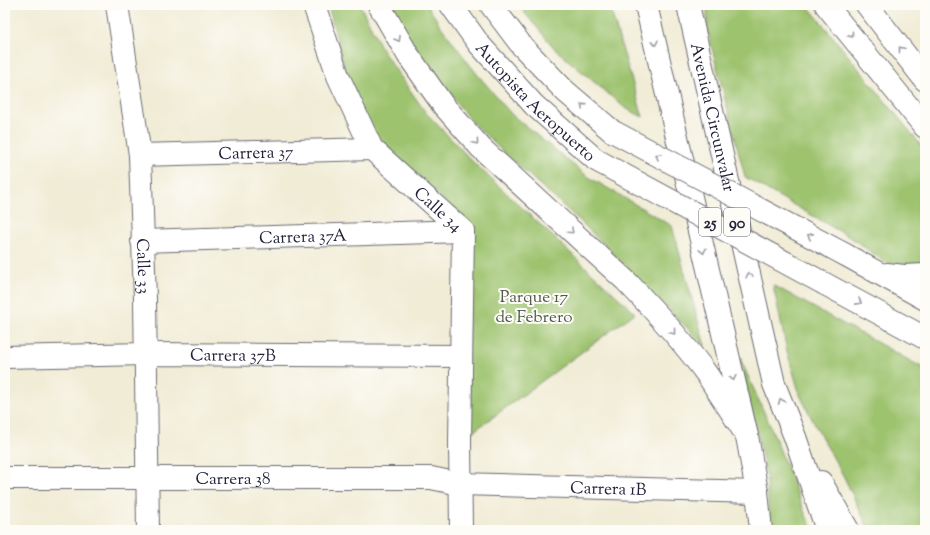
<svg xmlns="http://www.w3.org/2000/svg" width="930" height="535" font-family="'Sorts Mill Goudy',serif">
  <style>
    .green { fill: #9dc36e; stroke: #607254 }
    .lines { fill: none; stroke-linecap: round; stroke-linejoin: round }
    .minor-casing { stroke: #6a6971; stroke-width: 24 }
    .highway-casing { stroke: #6a6971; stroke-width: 24 }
    .minor { stroke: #fff; stroke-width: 22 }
    .highway { stroke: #fff; stroke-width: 22 }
    .highway-bridge-casing { stroke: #6a6971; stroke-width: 24; stroke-linecap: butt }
    .highway-bridge { stroke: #fff; stroke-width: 22 }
    .oneway { stroke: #9c9ca7 }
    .labels { text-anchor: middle; stroke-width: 4; stroke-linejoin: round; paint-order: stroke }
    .shield { fill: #fdfcf7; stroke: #646373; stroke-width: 1 }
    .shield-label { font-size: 16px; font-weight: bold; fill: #22223b }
    .street-label { font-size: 17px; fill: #22223b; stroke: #fdfcf7 }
    .park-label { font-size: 17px; fill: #4d5a4d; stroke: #fdfcf7 }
  </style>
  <rect width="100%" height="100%" fill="#fdfcf7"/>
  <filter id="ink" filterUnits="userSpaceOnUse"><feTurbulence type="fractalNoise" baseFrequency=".025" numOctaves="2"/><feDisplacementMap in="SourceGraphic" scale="8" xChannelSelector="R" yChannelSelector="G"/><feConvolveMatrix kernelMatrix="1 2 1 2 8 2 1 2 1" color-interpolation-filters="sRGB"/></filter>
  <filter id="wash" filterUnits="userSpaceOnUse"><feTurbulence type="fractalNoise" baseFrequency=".012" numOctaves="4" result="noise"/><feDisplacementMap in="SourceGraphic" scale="16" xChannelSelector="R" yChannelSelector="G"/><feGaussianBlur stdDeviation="0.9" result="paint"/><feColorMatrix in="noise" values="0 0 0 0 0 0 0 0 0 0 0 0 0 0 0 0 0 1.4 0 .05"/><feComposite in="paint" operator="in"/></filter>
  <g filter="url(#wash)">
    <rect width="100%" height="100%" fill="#f1ecd6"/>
    <!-- green -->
    <g class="green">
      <polygon points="328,5 360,5 384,53 426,113 475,164 635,313 463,439 472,230 433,189 369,129 347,78"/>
      <polygon points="390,5 427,5 442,28 477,74 512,115 587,176 672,226 705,346 579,220 512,160 470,120 432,70 399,23"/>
      <polygon points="518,5 609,5 643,117 625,108 556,50"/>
      <polygon points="709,5 807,5 925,150 925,260 922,262 908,264 886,263 853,239 745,177 707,29 707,11"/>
      <polygon points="773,285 925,369 925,530 869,530 844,477 815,425 800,395 787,351"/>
      <polygon points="739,356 772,430 804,511 813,530 770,530 766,473"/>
    </g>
  </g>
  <g filter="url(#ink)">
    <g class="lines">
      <defs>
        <g id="minor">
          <path id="s1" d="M117 5 140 155 145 299 148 530"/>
          <path id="s2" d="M314 5 338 76 372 149 463 231 460 442 461 530"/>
          <path id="s3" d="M140 155 372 149"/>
          <path id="s4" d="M142 241 463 231"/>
          <path id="s5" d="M5 357 146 354 460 356"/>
          <path id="s6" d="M5 478H431L460 484 757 492"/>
        </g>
        <g id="highway">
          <path d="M379 5 408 55 443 105 481 148 626 281C655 311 684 342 708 376 721 396 734 416 747 436"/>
          <path id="s7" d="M451 5 479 44 534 105 596 160"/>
          <polyline points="491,5 522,46 565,91 612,131"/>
          <polyline points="646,5 747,436 757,492 761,530"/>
          <path id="s8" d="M688 5 774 384 795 437 827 530"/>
          <polyline points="826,5 925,127"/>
          <polyline points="867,5 925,80"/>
          <polyline points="844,254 925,299"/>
          <polyline points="887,274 904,276 925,275"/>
          <polyline points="825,284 925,338"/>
          <polyline points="821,482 848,530"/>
        </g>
      </defs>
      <!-- minor casing -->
      <use href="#minor" class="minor-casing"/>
      <!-- highway casing -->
      <use href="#highway" class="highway-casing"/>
      <!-- minor -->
      <use href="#minor" class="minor"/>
      <!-- highway -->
      <use href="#highway" class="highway"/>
      <defs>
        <g id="highway-bridge">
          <polyline points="612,131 844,254"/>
          <polyline points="596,160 825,284"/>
        </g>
      </defs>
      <!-- highway-bridge casing -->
      <use href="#highway-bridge" class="highway-bridge-casing"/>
      <!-- highway-bridge -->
      <use href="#highway-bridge" class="highway-bridge"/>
    </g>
    <!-- one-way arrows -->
    <defs><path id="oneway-chevron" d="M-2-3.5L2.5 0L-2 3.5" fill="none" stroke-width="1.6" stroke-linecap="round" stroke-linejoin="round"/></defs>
    <g class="oneway">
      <use href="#oneway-chevron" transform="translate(851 35) rotate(51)"/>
      <use href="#oneway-chevron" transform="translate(398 39) rotate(60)"/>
      <use href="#oneway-chevron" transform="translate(655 43) rotate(77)"/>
      <use href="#oneway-chevron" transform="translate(901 49) rotate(-128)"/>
      <use href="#oneway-chevron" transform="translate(583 106) rotate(-139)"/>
      <use href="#oneway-chevron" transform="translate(476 142) rotate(49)"/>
      <use href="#oneway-chevron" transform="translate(658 156) rotate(-152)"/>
      <use href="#oneway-chevron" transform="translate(571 231) rotate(43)"/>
      <use href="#oneway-chevron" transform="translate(810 236) rotate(-152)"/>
      <use href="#oneway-chevron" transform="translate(703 251) rotate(77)"/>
      <use href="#oneway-chevron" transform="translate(749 275) rotate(-103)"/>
      <use href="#oneway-chevron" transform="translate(859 302) rotate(28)"/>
      <use href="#oneway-chevron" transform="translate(673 332) rotate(52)"/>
      <use href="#oneway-chevron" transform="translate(733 378) rotate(77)"/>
      <use href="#oneway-chevron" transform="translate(781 401) rotate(-112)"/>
    </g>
  </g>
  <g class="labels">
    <!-- shield labels -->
    <g class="shield">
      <rect x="699" y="208" width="22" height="28" rx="3"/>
      <rect x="724" y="208" width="26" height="28" rx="3"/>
    </g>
    <g class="shield-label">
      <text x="710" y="228">25</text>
      <text x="737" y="228">90</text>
    </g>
    <!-- street labels -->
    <g class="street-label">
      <text dy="6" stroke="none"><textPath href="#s7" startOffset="129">Autopista Aeropuerto</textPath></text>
      <text dy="6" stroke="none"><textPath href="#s8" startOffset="115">Avenida Circunvalar</textPath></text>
      <text dy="6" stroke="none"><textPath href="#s3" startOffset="116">Carrera 37</textPath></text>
      <text dy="6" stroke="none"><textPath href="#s2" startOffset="245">Calle 34</textPath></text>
      <text dy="6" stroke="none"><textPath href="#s4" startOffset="161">Carrera 37A</textPath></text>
      <text dy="6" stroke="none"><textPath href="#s1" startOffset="263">Calle 33</textPath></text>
      <text dy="6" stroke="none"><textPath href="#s5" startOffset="228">Carrera 37B</textPath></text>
      <text dy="6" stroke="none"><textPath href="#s6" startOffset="228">Carrera 38</textPath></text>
      <text dy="6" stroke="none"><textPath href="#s6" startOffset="604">Carrera 1B</textPath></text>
    </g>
    <!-- park labels -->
    <g class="park-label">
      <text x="534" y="302">Parque 17<tspan x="534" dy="20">de Febrero</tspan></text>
    </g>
  </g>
  <!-- margin -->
  <rect width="930" height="535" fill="none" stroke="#fdfcf7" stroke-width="20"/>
</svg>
